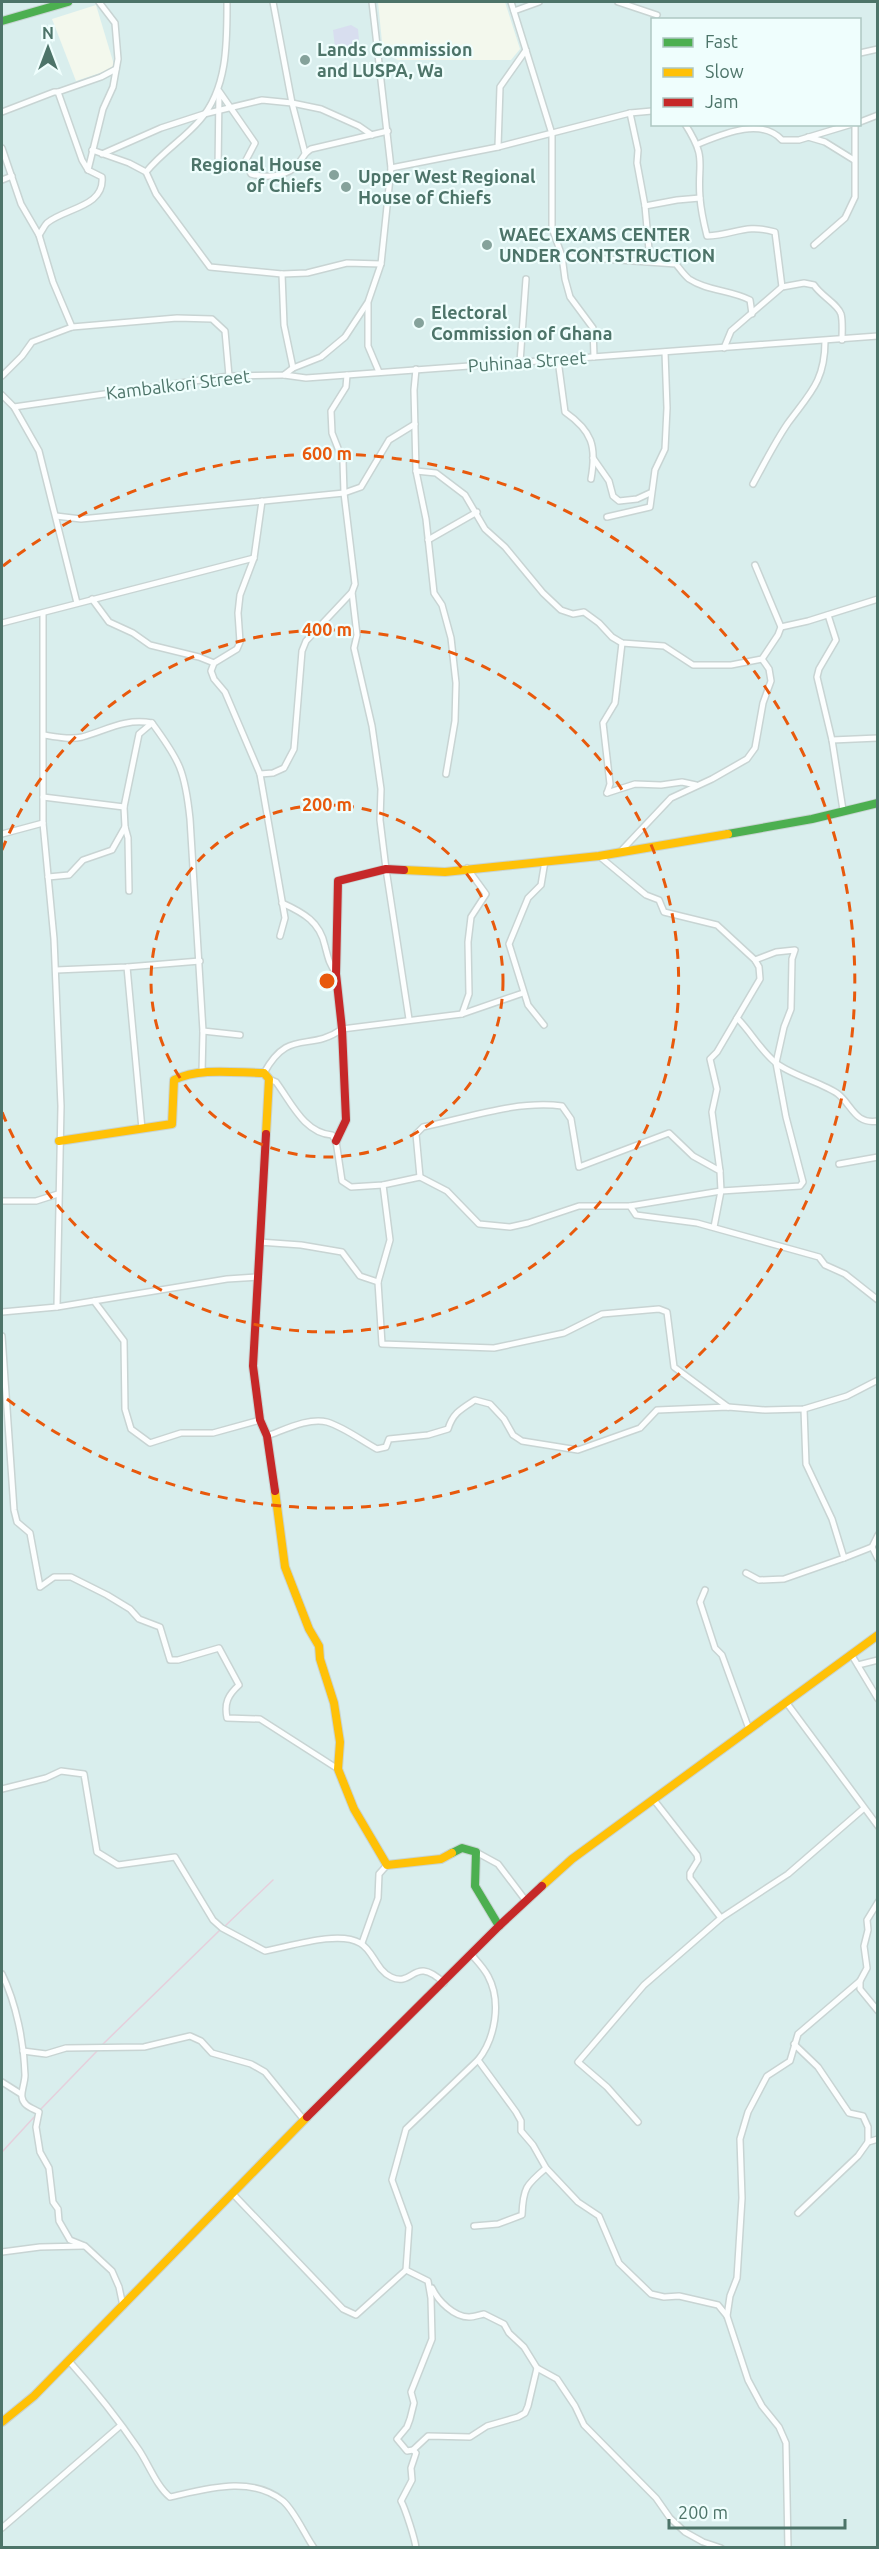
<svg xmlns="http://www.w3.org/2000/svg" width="879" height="2549" font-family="Ubuntu,sans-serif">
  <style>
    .residential { fill: #d9eeed; fill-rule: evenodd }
    .education { fill: #f3f8ed }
    .green { fill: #d8deef }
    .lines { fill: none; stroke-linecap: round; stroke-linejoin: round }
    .stream { stroke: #e6cfdc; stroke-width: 1.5 }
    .street-casing { stroke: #c8d4d3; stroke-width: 8 }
    .fast-casing { stroke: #c8d4d3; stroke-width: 10 }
    .slow-casing { stroke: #c8d4d3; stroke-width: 10 }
    .jam-casing { stroke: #c8d4d3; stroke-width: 10 }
    .street { stroke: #fcfefe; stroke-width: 5 }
    .fast { stroke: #4caf50; stroke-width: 8 }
    .slow { stroke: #ffc107; stroke-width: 8 }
    .jam { stroke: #c62828; stroke-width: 8 }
    .ring { fill: none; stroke: #e8590c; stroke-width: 3; stroke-dasharray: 10 8 }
    .poi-dot { fill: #85a29b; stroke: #effefd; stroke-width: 2 }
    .labels { text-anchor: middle; stroke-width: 4.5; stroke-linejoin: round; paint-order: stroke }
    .poi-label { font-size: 18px; font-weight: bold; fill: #4d7469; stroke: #effefd; text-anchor: start }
    .street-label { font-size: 18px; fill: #4d7469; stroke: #effefd }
    .centre { fill: #e8590c; stroke: #effefd; stroke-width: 3 }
    .ring-label { font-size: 18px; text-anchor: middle; font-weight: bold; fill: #e8590c; stroke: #effefd; stroke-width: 4.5; stroke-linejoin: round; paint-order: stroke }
  </style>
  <rect width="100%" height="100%" fill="#ecf7f7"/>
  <!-- residential -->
  <path class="residential" d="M2 2H877V2547H2ZM652 20H860V124H652Z"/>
  <!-- education -->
  <g class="education">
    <polygon points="378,2 505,2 520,49 511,60 398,60 383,52"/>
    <polygon points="96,5 115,68 76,81 52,19"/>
  </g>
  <!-- green -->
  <polygon class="green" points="351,25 358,29 360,52 339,58 336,56 333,30"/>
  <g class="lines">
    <!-- stream -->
    <g class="stream">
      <polyline points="224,1927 273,1880"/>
      <polyline points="101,2046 220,1930"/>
      <polyline points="39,2111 98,2050"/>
      <polyline points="2,2152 36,2115"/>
    </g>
    <defs>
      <g id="street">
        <polyline points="273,2 292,103 305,153"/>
        <polyline points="511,2 552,134 552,228 562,256 565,279 570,297 593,328 594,357"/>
        <polyline points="618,2 657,15"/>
        <polyline points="514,11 539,2"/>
        <polyline points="860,53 878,49"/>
        <polyline points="58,92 101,77 116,69"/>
        <path d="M2 112 54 92H58L82 160 88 170 102 177C105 207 65 208 47 223 44 226 42 231 39 235"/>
        <polyline points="630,113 638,150 637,163 645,206 650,261"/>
        <polyline points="860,122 878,115"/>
        <path d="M685 124C708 160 697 161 700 198 701 211 704 224 707 236 735 235 745 223 775 232L782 287"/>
        <polyline points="808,137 825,142 854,160"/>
        <path d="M698 144C723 134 761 117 782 140H799L852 124"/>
        <polyline points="498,147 500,87 526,50"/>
        <polyline points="2,148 21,204 39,235 53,282 72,327"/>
        <polyline points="92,150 129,163 146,172 156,194 210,267 282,274 307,273 347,263 381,264"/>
        <polyline points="102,154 161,128 204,114 262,100 292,103 321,109 359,126 372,135"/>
        <polyline points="391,168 498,147 630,113 652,111"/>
        <polyline points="88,170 103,109 113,87 118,59 115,23 99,2"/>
        <path d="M218 171 219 91 255 143 245 162 251 174C266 178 288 177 298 164 303 158 304 153 311 149L388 131"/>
        <path d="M146 172C163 151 184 139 200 120 228 88 227 41 227 2"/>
        <polyline points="2,180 12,176"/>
        <polyline points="645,206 677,200 700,198"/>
        <polyline points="814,245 845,218 855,197 855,124"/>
        <path d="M562 256 676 264C680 269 684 275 689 279 707 291 731 290 750 300L752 314"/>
        <polyline points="282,274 284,325 293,368"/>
        <polyline points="368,304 368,346 379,372"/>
        <path d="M724 348 731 331 782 287 804 283 814 285C821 296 838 304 841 314 843 321 842 332 842 340"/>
        <path d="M558 360 565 412C592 431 597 446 591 479"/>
        <polyline points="520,362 526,279"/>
        <polyline points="416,369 414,390 416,471 426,519 434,593 442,605 451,638 456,683 455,721 446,774"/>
        <polyline points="284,375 306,378 878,336"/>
        <polyline points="347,375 346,387 331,411 332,433 343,461 344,493 355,584 352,592 357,635 354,648 372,726 381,789 380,820 386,869 409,1019"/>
        <polyline points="2,376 22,356 32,342 72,327 177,318 212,319 225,331 229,376"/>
        <polyline points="2,395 14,407 39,451 77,603"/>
        <polyline points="14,407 229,376 284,375 293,368 321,357 345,337 368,302 381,264 391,168 372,2"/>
        <polyline points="593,458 609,481 613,496 619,501 637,499 650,493"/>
        <polyline points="416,471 436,473 465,495 485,529 505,547 543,593 561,610 573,614 584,612 599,623 612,637 622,643 664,646 693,665 731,665 762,659 778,635 781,627 755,565"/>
        <path d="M753 484C764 464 775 442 788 423 810 393 825 381 825 341"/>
        <polyline points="262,501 254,558 240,595 238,613 240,642 237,649 214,663 211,671 214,679 225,692 260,774 285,918 280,936"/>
        <polyline points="56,516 81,519 344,493 361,487 389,440 415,424"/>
        <polyline points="607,517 650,507 655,470 665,449 667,408 665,352"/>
        <polyline points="428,540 477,512"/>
        <polyline points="92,599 109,622 133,633 150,645 199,657 214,663"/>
        <polyline points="828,615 836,640 819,669 817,677 832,740 843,810"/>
        <polyline points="2,623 254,558"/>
        <polyline points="781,627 808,621 878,599"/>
        <path d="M44 735C56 737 70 740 82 737 107 730 125 718 152 723 180 761 185 771 190 819L203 1031 240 1035"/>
        <polyline points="832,740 878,738"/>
        <polyline points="260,774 273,773 284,768 294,749 302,651 306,641 352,592"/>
        <polyline points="607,793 610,784 603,723 615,703 622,643"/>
        <polyline points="607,793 635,784 661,785 682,782 696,785"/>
        <polyline points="43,797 124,807"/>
        <polyline points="125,827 128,838 129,891"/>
        <polyline points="2,834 43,823"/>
        <polyline points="621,851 671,798 712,779 747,759 755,748 763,703 771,681 769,669 762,659"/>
        <polyline points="599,856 646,895 659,900 664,912 717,925 755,960 759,967 760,979 717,1052 710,1059 717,1089 712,1112 720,1171"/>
        <polyline points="48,877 69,875 83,860 112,850 125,827 124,807 139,734 152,723"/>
        <path d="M282 903C304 913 320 922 325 946 328 957 329 964 336 973"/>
        <polyline points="127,967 142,1129"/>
        <polyline points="56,970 127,967 200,961"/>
        <polyline points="462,1014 469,994 468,942 471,917 486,894 467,868"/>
        <path d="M737 1018C751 1032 760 1050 776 1063 793 1076 823 1083 838 1094 852 1105 855 1125 878 1121"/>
        <polyline points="544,1025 528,1005 509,944 528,898 541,885 545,861"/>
        <polyline points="202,1073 203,1031"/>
        <path d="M264 1073C289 1027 309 1053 342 1029L462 1014 523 993"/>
        <path d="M269 1079 276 1082C291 1102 304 1133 332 1135L336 1141 342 1181 351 1187 383 1185 420 1177 447 1191 479 1224 510 1227 528 1223 579 1206H630L636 1215 697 1223 819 1257 825 1265 845 1274 878 1300"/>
        <polyline points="839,1164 878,1157"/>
        <path d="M420 1177 416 1134 423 1127C467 1118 517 1100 562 1106L571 1119 579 1167 669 1133 693 1156 720 1171 721 1191 714 1227"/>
        <polyline points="383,1185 390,1240 378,1282 382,1344 494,1348 564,1333 602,1314 659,1309 667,1312 674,1367 728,1407"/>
        <polyline points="2,1201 36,1201 58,1194"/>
        <polyline points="630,1206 721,1191 800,1186 803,1182 786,1117 776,1063 784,1027 791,1009 792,959 795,950 776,952 755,960"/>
        <polyline points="259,1242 301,1245 342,1252 360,1276 378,1282"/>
        <polyline points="94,1301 124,1341 125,1409 131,1429 150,1443 181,1433 213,1433 260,1420"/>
        <polyline points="57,1307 227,1279 258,1277"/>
        <polyline points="2,1312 57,1307 61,1106 54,939 43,823 43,613"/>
        <path d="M2 1336 14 1510 17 1522 30 1533 40 1587 54 1577H71L107 1595 130 1609 139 1619 160 1627 170 1660H178L219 1648 239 1685C228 1695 224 1703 227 1718L260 1719 338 1769"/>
        <polyline points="804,1409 806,1464 832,1519 844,1558 872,1547 878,1535"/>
        <path d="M267 1436C284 1430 309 1417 327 1422 344 1427 362 1441 377 1449L386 1447 389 1439 428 1435 448 1429C453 1413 461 1409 475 1400L490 1404 504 1419 513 1435 522 1441 578 1450 640 1428 657 1410 728 1407 765 1410 804 1409 847 1396 878 1380"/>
        <polyline points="872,1547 878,1559"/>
        <polyline points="746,1573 759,1580 784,1579 844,1558"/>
        <polyline points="705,1590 700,1602 715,1648 722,1655 749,1729"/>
        <polyline points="851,1654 878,1699"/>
        <polyline points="858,1665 878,1660"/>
        <polyline points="786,1702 878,1826"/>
        <path d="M2 1789 46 1778 61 1771 84 1774 97 1852 118 1865 175 1857 213 1920 222 1928 265 1951C289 1947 338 1930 360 1943 373 1950 376 1970 391 1977 414 1988 413 1954 444 1983"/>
        <polyline points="654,1800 697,1855 698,1860 690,1873 690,1878 721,1918"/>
        <polyline points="476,1852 498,1864 526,1901"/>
        <polyline points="878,1902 867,1920 868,1930 864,1946 867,1968 860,1981 860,1989 878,2011"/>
        <polyline points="362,1943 378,1898 379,1874 387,1865"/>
        <path d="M471 1954C477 1961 484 1968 488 1976 502 2002 495 2039 478 2060L516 2112 521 2121V2131L533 2145 546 2168 578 2202 599 2216 619 2263 651 2294 664 2297 679 2296 718 2305 727 2316 748 2380 762 2406 779 2427 786 2443 788 2548"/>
        <path d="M2 1974C16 2003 24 2042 25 2075 25 2082 21 2092 22 2097 23 2106 32 2108 39 2112L36 2127 40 2152 49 2168 53 2202 58 2209 59 2221 70 2240 85 2246 112 2271 119 2287 123 2306"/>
        <polyline points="794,2044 818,2067 849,2113 863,2116 868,2127 868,2142"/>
        <polyline points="23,2051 46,2054 66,2048 144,2047 190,2036 201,2041 212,2053 251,2064 265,2072 304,2120"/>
        <polyline points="2,2082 21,2094"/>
        <polyline points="638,2122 607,2087 578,2062 644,1985 721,1918 788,1874 863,1809"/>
        <polyline points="232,2193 343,2309 356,2315 406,2270"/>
        <polyline points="798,2213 858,2156 868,2142 878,2139"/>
        <path d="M474 2226 498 2224 522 2215C523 2188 526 2185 546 2168"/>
        <polyline points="2,2252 40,2247 84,2246"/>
        <path d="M432 2288C438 2301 454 2317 469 2317 474 2317 479 2315 484 2314L504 2324 509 2333 524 2347 537 2368 557 2379 575 2406 584 2425 656 2498 670 2518 685 2532 703 2542 721 2548"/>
        <polyline points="727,2316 730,2296 737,2278 742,2198 740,2139 748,2112 767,2076 790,2061 798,2034 860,1981"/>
        <path d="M69 2361C94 2389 118 2419 139 2450 149 2465 157 2487 170 2497 206 2489 251 2475 283 2501 294 2510 305 2535 314 2548"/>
        <polyline points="413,2450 428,2436 470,2437 487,2426 518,2417 525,2413 528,2406 537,2368"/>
        <polyline points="2,2528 120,2426"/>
        <path d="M416 2548C415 2539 405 2508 401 2501L412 2480 411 2468 416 2453 413 2450 407 2451 397 2439 407 2427 410 2419 414 2403 411 2392 432 2339 431 2298 428 2281 406 2270 409 2227 392 2180 406 2129 478 2060"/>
      </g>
      <g id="fast">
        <polyline points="2,21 68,2"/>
        <polyline points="728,834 812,819 878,803"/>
        <polyline points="452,1853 462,1848 476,1852 475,1886 499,1926"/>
      </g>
      <g id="slow">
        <polyline points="404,870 445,872 599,856 728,834"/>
        <path d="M59 1141 172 1124 174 1080C200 1067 236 1073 264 1073L269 1079 266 1134"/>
        <polyline points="275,1491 285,1567 309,1629 319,1646 320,1659 334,1703 340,1742 338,1769 354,1809 387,1865 441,1859 452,1853"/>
        <polyline points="542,1886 572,1859 878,1635"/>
        <polyline points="2,2422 34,2396 307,2117"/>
      </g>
      <g id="jam">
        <polyline points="266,1134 253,1366 260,1420 267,1436 275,1491"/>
        <polyline points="336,1141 346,1120 342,1029 336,974 338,881 386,869 404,870"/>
        <polyline points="307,2117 499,1926 542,1886"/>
      </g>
    </defs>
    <!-- street casing -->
    <use href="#street" class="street-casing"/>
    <!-- fast casing -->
    <use href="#fast" class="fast-casing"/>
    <!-- slow casing -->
    <use href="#slow" class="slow-casing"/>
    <!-- jam casing -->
    <use href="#jam" class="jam-casing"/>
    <!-- street -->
    <use href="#street" class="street"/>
    <!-- fast -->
    <use href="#fast" class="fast"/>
    <!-- slow -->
    <use href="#slow" class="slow"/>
    <!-- jam -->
    <use href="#jam" class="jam"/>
  </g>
  <!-- distance rings -->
  <g class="ring">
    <circle cx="327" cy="981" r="176"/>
    <path d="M2 850A351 351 0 1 1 2 1112"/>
    <path d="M3 566A527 527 0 1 1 3 1396"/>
  </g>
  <!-- markers -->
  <g class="poi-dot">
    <circle cx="305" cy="60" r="6"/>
    <circle cx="334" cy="175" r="6"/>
    <circle cx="346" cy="187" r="6"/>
    <circle cx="487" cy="245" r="6"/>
    <circle cx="419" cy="323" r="6"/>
  </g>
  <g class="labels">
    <!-- poi labels -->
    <g class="poi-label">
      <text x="317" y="56">Lands Commission<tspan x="317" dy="21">and LUSPA, Wa</tspan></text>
      <text x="322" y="171" text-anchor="end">Regional House<tspan x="322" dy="21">of Chiefs</tspan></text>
      <text x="358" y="183">Upper West Regional<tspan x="358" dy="21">House of Chiefs</tspan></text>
      <text x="499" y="241">WAEC EXAMS CENTER<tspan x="499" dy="21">UNDER CONTSTRUCTION</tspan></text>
      <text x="431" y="319">Electoral<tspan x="431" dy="21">Commission of Ghana</tspan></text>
    </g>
    <!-- street labels -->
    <g class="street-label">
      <text transform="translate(527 362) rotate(-4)" y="6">Puhinaa Street</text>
      <text transform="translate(178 385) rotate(-7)" y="6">Kambalkori Street</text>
    </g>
  </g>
  <circle cx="327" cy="981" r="9" class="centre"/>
  <g class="ring-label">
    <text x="327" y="460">600 m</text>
    <text x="327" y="636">400 m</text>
    <text x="327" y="811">200 m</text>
  </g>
  <!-- border -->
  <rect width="879" height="2549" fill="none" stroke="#4d7469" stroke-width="6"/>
  <!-- legend -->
  <rect x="651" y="18" width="210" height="108" fill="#effefd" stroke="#aec7c2" stroke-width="1.5"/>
  <rect x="663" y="38" width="30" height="9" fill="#4caf50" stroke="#aec7c2" stroke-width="1.5"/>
  <text x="705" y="48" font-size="18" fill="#4d7469">Fast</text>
  <rect x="663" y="68" width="30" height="9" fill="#ffc107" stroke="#aec7c2" stroke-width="1.5"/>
  <text x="705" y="78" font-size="18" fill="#4d7469">Slow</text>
  <rect x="663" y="98" width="30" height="9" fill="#c62828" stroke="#aec7c2" stroke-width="1.5"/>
  <text x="705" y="108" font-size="18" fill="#4d7469">Jam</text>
  <!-- north arrow -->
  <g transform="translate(48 48)" stroke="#effefd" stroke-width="4.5" paint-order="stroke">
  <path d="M0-4.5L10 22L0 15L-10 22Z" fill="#4d7469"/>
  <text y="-9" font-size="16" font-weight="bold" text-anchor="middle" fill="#4d7469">N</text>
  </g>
  <!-- scale -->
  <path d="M669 2519v9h176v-9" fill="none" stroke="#4d7469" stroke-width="3"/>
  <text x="678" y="2519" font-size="18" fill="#4d7469" stroke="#effefd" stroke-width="4.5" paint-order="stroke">200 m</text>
</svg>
